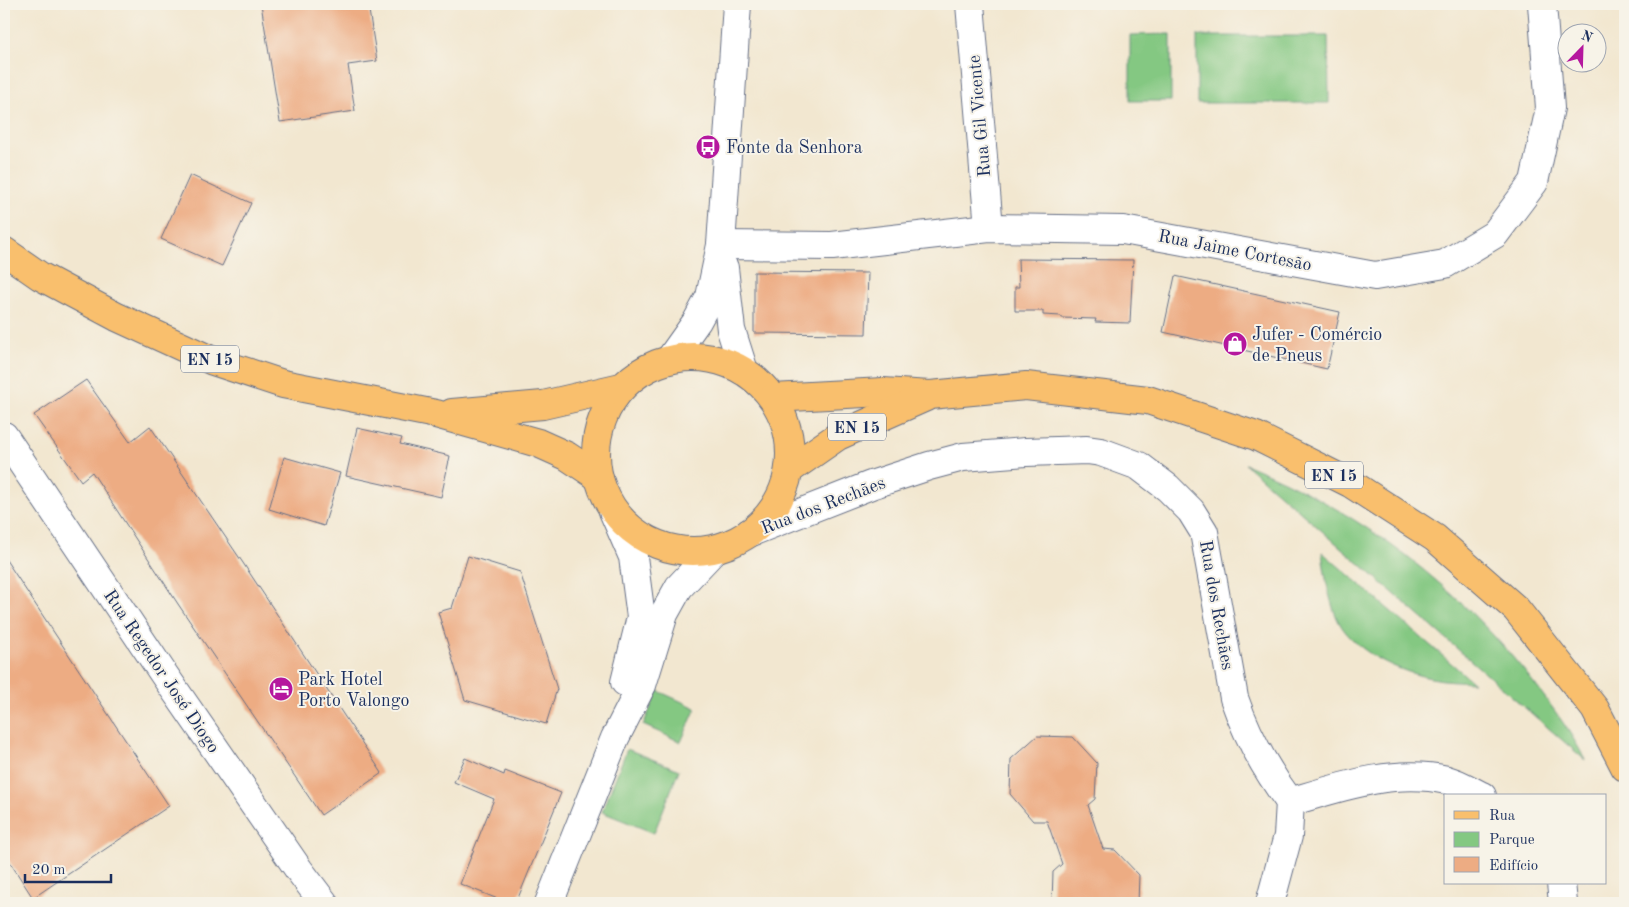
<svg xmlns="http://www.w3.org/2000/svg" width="1629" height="907" font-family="'Old Standard TT',serif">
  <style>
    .green { fill: #84c882; stroke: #507c70 }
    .building { fill: #edac83 }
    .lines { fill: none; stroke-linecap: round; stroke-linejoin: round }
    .minor-casing { stroke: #666f86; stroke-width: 30 }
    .tertiary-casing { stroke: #666f86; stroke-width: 30 }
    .primary-casing { stroke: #666f86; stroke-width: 30 }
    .minor { stroke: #fff; stroke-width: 28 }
    .tertiary { stroke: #fff; stroke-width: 28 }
    .primary { stroke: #f9bf6d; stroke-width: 28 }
    .labels { text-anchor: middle; stroke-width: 4; stroke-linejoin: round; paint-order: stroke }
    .shield { fill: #f7f3e8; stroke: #5d6a87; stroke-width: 1 }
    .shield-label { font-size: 16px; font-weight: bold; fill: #1b2f5e }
    .street-label { font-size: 18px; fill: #1b2f5e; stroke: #f7f3e8 }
    .poi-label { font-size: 18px; fill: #1b2f5e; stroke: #f7f3e8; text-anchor: start }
  </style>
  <rect width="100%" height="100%" fill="#f7f3e8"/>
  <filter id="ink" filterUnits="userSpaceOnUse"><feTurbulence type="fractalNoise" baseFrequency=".02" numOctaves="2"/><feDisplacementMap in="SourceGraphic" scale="10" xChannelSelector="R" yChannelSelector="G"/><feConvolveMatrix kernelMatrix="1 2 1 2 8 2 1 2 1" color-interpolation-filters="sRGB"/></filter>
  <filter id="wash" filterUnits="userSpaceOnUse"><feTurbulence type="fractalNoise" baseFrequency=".0096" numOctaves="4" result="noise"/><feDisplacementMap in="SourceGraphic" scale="20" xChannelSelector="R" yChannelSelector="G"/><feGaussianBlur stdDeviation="1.12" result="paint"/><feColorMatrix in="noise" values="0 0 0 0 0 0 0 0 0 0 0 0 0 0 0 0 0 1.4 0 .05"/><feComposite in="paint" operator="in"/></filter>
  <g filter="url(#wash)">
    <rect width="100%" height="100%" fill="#f2e7d0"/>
    <!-- green -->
    <g class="green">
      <polygon points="1171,34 1171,101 1130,101 1130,35"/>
      <polygon points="1197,36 1328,36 1329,103 1197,103"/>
      <path d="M1245 464C1360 510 1462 589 1537 687 1555 711 1572 733 1585 760Z"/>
      <path d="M1322 552 1473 682C1459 681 1445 681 1431 678 1400 672 1363 655 1344 630 1330 612 1325 575 1322 552Z"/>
      <polygon points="658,691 696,708 681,742 643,725"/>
      <polygon points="627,749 679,770 654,833 602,812"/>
    </g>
    <g id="blocks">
      <!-- building -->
      <g class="building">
        <polygon points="261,4 368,4 377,61 348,65 355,111 280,122"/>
        <polygon points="190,175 251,203 222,266 161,239"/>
        <polygon points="1018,259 1133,260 1130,323 1095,322 1096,319 1062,318 1061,316 1043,315 1043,311 1015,311 1015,287 1019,287"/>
        <polygon points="754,272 868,273 866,334 754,333"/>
        <polygon points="1175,276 1340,312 1327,369 1163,332"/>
        <polygon points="86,380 130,442 150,426 243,563 382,773 321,815 178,604 92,472 81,481 34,415"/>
        <polygon points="357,428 402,438 400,444 450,456 441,497 346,476"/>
        <polygon points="284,457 340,473 324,526 269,509"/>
        <polygon points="468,556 520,572 557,689 546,724 465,700 438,612 452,608"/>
        <polygon points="4,557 169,806 33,898 4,853"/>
        <polygon points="1037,736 1073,737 1097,763 1095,799 1088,805 1103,849 1115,850 1139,875 1138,903 1052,903 1053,872 1062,864 1047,821 1033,821 1010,794 1011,759"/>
        <polygon points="465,758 504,775 505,771 561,793 516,903 508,903 460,884 494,799 454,782"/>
      </g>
    </g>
  </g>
  <g filter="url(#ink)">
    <use href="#blocks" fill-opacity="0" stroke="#666f86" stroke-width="1"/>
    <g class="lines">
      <defs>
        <g id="minor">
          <polyline points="970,4 989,228"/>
          <polyline points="721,245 832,246 989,228 1123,230 1375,276 1445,264 1495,234 1534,182 1550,108 1542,4"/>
          <polyline points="4,436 165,676 299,870 324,903"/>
          <path d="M749 533 871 485 929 466 963 457 1026 452 1087 450 1101 452 1139 466 1168 488 1191 511 1204 532 1234 698C1247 736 1266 770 1290 802"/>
          <polyline points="1561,883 1563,903"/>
          <path d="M1270 903 1288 836 1290 802C1340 787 1394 768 1447 780 1459 783 1471 791 1482 796"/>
        </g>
        <g id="tertiary">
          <polyline points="724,268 731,330 744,371"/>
          <polyline points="670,359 697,321 710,297 721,245 737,4"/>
          <polyline points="613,511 633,557 641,617 625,682"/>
          <polyline points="549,903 615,738 642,685 664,614 679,587 715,549"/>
        </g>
        <g id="primary">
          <polyline points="4,251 40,276 117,317 213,361 283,384 436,414 538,443 567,456 597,476"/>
          <circle cx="693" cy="454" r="97"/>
          <polyline points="773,398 883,392 930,395 1026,386 1148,400 1256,436 1350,483 1435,538 1516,609 1595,709 1625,767"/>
          <polyline points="452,413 543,405 621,387"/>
          <polyline points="789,470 838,436 926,397"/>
        </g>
      </defs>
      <!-- minor casing -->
      <use href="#minor" class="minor-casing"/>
      <!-- tertiary casing -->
      <use href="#tertiary" class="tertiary-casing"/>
      <!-- primary casing -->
      <use href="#primary" class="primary-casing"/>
      <!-- minor -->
      <use href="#minor" class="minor"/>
      <!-- tertiary -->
      <use href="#tertiary" class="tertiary"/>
      <!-- primary -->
      <use href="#primary" class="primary"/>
    </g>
  </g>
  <!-- icons -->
  <defs>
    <symbol id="bus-disc" viewBox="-11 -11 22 22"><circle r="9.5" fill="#b5179e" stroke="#f7f3e8"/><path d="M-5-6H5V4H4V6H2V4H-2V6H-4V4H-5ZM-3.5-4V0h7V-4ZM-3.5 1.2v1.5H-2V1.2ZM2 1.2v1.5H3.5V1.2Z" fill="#fff"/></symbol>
    <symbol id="shop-disc" viewBox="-11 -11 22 22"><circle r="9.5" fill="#b5179e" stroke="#f7f3e8"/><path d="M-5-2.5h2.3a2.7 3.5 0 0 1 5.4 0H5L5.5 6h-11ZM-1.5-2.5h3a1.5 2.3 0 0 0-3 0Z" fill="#fff"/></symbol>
    <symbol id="hotel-disc" viewBox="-11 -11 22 22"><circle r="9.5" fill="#b5179e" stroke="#f7f3e8"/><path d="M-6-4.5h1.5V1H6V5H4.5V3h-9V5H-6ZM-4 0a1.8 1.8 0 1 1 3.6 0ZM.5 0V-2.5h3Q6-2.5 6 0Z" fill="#fff"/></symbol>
  </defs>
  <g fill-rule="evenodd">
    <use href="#bus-disc" x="694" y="133" width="28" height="28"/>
    <use href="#shop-disc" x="1221" y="330" width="28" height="28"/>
    <use href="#hotel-disc" x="267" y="675" width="28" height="28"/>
  </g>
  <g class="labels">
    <!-- shield labels -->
    <g class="shield">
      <rect x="181" y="345.5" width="58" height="27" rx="4"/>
      <rect x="828" y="413.5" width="58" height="27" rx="4"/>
      <rect x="1305" y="461.5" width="58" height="27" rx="4"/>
    </g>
    <g class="shield-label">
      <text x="210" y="365">EN 15</text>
      <text x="857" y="433">EN 15</text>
      <text x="1334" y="481">EN 15</text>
    </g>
    <!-- street labels -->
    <g class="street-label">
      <text transform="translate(979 116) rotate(-95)" y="6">Rua Gil Vicente</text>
      <text transform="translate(1235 250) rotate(11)" y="6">Rua Jaime Cortesão</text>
      <text transform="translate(823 505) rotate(-21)" y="6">Rua dos Rechães</text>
      <text transform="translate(1217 605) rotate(80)" y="6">Rua dos Rechães</text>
      <text transform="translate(162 671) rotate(56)" y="6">Rua Regedor José Diogo</text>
    </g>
    <!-- poi labels -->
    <g class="poi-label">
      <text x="726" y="153">Fonte da Senhora</text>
      <text x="1252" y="340">Jufer - Comércio<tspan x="1252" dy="21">de Pneus</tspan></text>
      <text x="298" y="685">Park Hotel<tspan x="298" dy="21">Porto Valongo</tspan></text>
    </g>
  </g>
  <!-- margin -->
  <rect width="1629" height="907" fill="none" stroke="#f7f3e8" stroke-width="20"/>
  <!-- legend -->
  <rect x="1444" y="794" width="162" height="90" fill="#f7f3e8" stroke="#9fa5b1"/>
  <rect x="1454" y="811" width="25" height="8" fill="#f9bf6d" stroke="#9fa5b1"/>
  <text x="1489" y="820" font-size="15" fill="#1b2f5e">Rua</text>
  <rect x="1454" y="832" width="25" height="15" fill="#84c882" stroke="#9fa5b1"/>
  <text x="1489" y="844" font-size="15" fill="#1b2f5e">Parque</text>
  <rect x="1454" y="857" width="25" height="15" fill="#edac83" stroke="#9fa5b1"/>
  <text x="1489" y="870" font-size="15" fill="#1b2f5e">Edifício</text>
  <!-- north arrow -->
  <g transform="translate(1582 48) rotate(23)"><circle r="24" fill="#f7f3e8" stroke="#9fa5b1"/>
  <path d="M0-4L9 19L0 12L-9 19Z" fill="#b5179e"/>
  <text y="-8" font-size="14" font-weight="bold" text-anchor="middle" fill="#1b2f5e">N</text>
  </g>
  <!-- scale -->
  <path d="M25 874v8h86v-8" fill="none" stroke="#1b2f5e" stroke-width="2.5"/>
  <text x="32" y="874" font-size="15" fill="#1b2f5e" stroke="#f7f3e8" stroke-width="4" paint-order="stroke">20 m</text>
</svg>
